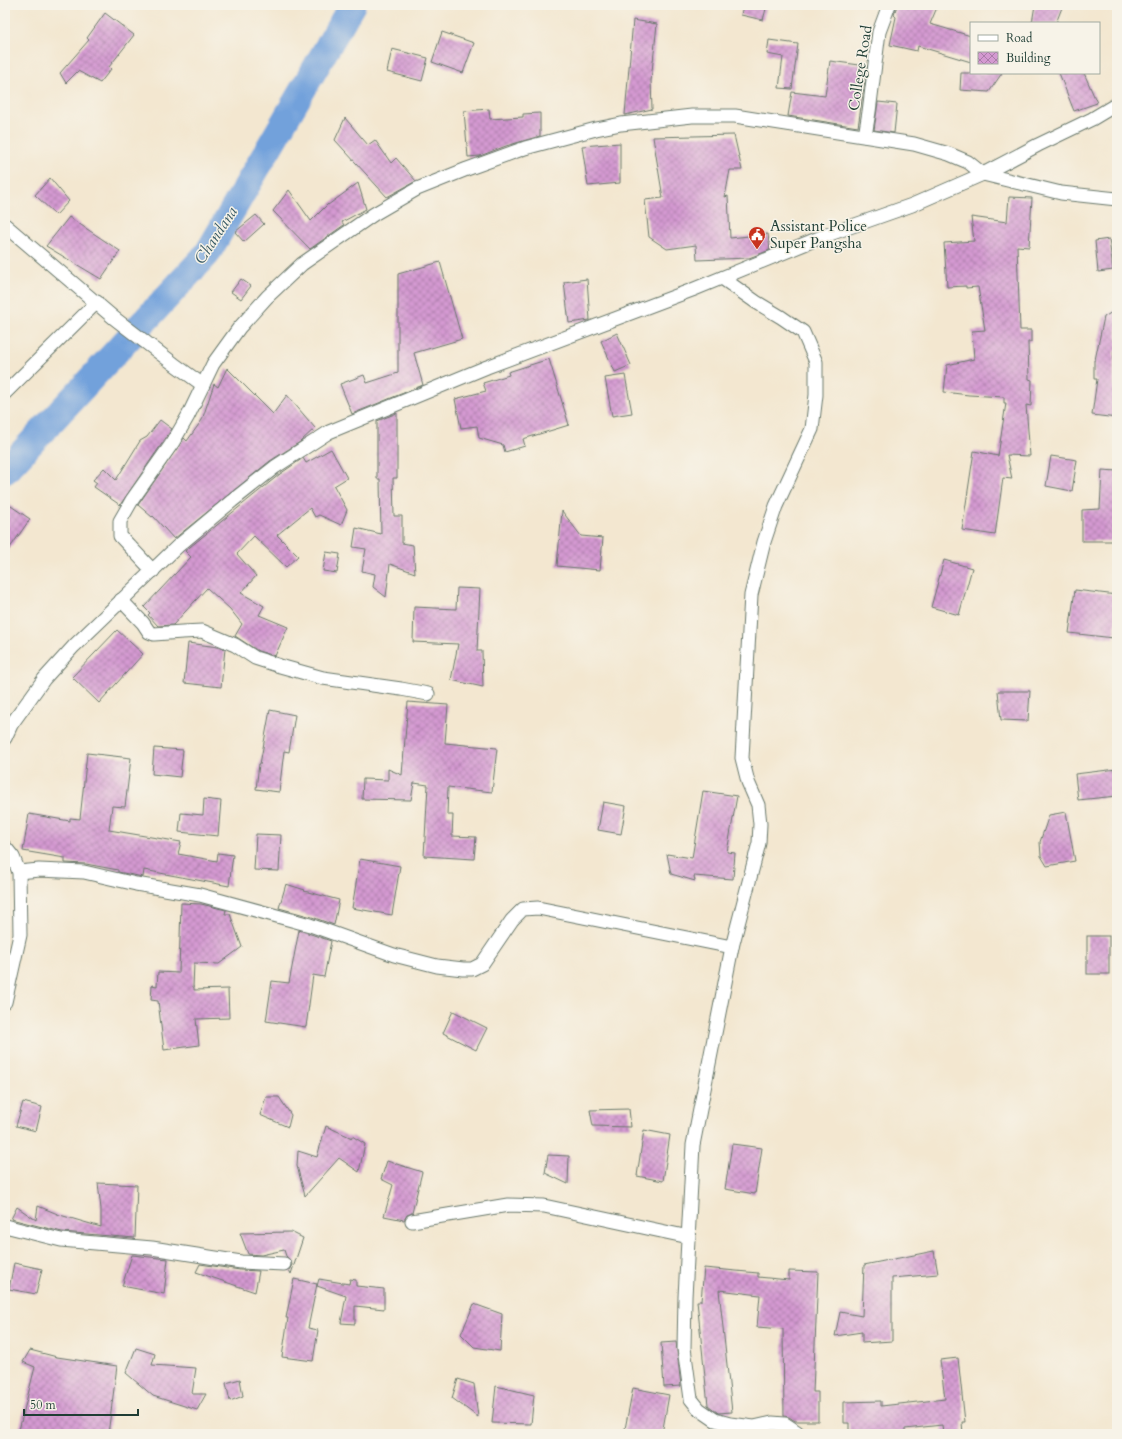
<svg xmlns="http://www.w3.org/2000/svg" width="1122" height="1439" font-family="Cardo,serif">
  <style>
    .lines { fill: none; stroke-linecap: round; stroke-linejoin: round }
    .river { stroke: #72a1db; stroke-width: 27 }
    .building { fill: url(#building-cross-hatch) }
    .street-casing { stroke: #69786b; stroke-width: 15 }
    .street { stroke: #fff; stroke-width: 13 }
    .labels { text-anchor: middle; stroke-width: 3; stroke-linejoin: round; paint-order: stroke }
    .street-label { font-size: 15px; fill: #1f3d34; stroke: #f7f3e8 }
    .poi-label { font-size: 15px; fill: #1f3d34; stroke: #f7f3e8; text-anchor: start }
    .water-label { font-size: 16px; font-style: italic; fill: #385b66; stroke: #f7f3e8 }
  </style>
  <defs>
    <pattern id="building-cross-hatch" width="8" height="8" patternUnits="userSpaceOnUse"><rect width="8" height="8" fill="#d499d1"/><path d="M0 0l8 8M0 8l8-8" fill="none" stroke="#ab7eaa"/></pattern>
  </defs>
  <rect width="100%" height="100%" fill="#f7f3e8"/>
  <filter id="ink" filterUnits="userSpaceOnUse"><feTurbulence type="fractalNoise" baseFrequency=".025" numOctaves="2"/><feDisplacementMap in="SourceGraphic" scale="8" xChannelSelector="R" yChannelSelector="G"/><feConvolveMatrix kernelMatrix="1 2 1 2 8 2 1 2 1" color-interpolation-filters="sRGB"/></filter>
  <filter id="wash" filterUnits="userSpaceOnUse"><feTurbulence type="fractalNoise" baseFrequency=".012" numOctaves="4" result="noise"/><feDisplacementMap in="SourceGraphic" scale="16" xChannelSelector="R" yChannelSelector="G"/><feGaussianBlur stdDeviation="0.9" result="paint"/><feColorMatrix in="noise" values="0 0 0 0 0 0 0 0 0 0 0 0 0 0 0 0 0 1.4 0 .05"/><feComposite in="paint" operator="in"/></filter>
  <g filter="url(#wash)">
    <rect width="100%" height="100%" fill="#f3e7d0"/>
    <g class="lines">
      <!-- river -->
      <polyline class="river" points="5,471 207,254 352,5"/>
    </g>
    <g id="blocks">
      <!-- building -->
      <g class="building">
        <polygon points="743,5 767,5 763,20 741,15"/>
        <polygon points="897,5 938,5 930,24 971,36 971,62 918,46 917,51 890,45 896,17 894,15"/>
        <polygon points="1035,5 1063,5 1056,23 1032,23"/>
        <polygon points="105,13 134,35 109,67 111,69 100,83 78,71 66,83 60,73 89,40 87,38"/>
        <polygon points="633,20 657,24 651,81 652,109 625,115"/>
        <polygon points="442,32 474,43 463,73 432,62"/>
        <polygon points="769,40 798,44 792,89 779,88 783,57 767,54"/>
        <polygon points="392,49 428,58 422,81 387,72"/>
        <polygon points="830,61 867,66 858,127 788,116 792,92 825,96"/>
        <polygon points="961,73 1002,73 989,92 960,90"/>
        <polygon points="1059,73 1084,73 1097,103 1074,111"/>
        <polygon points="878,102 897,104 894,133 874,130"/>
        <polygon points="489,109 490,119 523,117 523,114 540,113 540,136 506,146 480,156 468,157 464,111"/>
        <polygon points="345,118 368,145 375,140 391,163 396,158 416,181 387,197 335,140"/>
        <polygon points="734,135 742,170 730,170 725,197 728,196 730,238 768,234 770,250 749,258 697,260 696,245 667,249 649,237 645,200 663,198 653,137"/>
        <polygon points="620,143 620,183 588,186 582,146"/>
        <polygon points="50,178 69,201 56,215 35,195"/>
        <polygon points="358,183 366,209 342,222 344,225 310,249 273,211 289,190 311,221 328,204 328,205"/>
        <polygon points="1009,197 1032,198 1029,247 1017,246 1020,330 1031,330 1031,342 1028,342 1029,379 1032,380 1031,406 1026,405 1030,456 1007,455 1012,479 1003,478 995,535 962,530 974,451 998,456 1006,403 1004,403 1004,397 969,395 944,392 947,365 974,359 972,331 985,330 978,287 966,288 966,286 947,287 944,243 974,241 971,217 1007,222"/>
        <polygon points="256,215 264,224 244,242 235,232"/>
        <polygon points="69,217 120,251 101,279 46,246"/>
        <polygon points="1109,239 1113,270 1098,272 1095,241"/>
        <polygon points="440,262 462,339 414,353 423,385 352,414 340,384 364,375 367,383 398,373 398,274"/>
        <polygon points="241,279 251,286 241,299 231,292"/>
        <polygon points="587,279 590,320 569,323 564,282"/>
        <polygon points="1117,309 1117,352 1114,351 1114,399 1117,399 1117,418 1092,415 1097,379 1094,379 1094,360 1095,360 1104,317"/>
        <polygon points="617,333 631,365 615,372 601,341"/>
        <polygon points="549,359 569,425 523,439 525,446 505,452 503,445 479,438 477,426 461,428 455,399 486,391 483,383 509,375 508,372"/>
        <polygon points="227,368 273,414 287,395 315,428 300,442 270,461 174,539 153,516 152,517 138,505 184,438 187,441 202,420 214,384 218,387"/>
        <polygon points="625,375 632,413 612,416 605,378"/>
        <polygon points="397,413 397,478 393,478 394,516 402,516 402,543 413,545 415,573 390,564 386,597 373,587 375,574 362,571 366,549 353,547 356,528 381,534 380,479 377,479 377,421"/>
        <polygon points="160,420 172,429 120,505 94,487 97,483 93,480 104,468 116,480 140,441 147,437"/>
        <polygon points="331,449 347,478 334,486 347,510 341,525 319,515 315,517 310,508 277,535 298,556 286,567 254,536 237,554 256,576 241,593 264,606 259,615 288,627 275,656 258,651 235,636 242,624 230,609 207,588 173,625 158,626 148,615 150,613 144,607 191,557 185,551 280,474 303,458 306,463"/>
        <polygon points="1051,456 1077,460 1072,491 1046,486"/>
        <polygon points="1102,470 1117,471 1117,541 1082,541 1082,510 1100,509"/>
        <polygon points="5,502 30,519 5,555"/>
        <polygon points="562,511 581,536 603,538 600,570 557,566"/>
        <polygon points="326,552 340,554 337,573 323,571"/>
        <polygon points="944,560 972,568 959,615 931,607"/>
        <polygon points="457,588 480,589 477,651 482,651 483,687 451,680 458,644 413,642 414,607 456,609"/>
        <polygon points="1075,590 1117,595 1117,611 1114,638 1069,633"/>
        <polygon points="117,630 143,654 99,703 72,677"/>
        <polygon points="188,643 218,647 225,649 221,687 184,683"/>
        <polygon points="998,691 1030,691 1028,721 1001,720"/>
        <polygon points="408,702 448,705 445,743 497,748 492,792 448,787 447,815 453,815 452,836 476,837 474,859 424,856 428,785 414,783 411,800 362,799 363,779 388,780 388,769 402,775"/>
        <polygon points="270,710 295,715 289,752 284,751 279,792 256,789 259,764 260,764"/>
        <polygon points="154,748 183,750 180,777 152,774"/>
        <polygon points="87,753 131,758 125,807 112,806 109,830 181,842 178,854 217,861 218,853 233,855 229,886 144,870 143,877 118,872 118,870 86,864 65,863 65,858 23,851 29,814 70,821 70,818 80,819"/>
        <polygon points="1117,769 1117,796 1078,800 1075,774"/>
        <polygon points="703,791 737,796 727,852 735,853 733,879 694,876 695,881 671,874 667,854 692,858"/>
        <polygon points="204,799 221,801 218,836 179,832 181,813 203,815"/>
        <polygon points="603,802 626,806 621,834 598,830"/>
        <polygon points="1066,812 1075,861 1047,866 1041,856 1040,842 1049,815"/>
        <polygon points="256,834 281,835 279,871 254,870"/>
        <polygon points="360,859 400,866 392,915 352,908"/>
        <polygon points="286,884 305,890 304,891 339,900 334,925 312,917 279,908"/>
        <polygon points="181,903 201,904 226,910 225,914 230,914 242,947 219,964 194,963 193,987 194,987 194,990 228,989 229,1018 196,1019 199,1045 164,1050 158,1001 151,1000 152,985 157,986 158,972 179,973"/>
        <polygon points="299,930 331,941 324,977 313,975 306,1027 266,1021 272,981 289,983"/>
        <rect x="1087" y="936" width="22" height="38"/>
        <polygon points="453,1011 487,1028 476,1050 443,1033"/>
        <polygon points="266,1097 279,1097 291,1115 288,1127 260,1115"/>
        <polygon points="23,1102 42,1107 36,1131 16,1126"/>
        <polygon points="629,1109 631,1127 593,1126 590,1110"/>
        <polygon points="326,1126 352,1138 352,1136 365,1144 359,1172 339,1158 305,1196 297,1166 298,1151 317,1157"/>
        <polygon points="644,1130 670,1135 663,1181 637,1176"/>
        <polygon points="732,1144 762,1148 755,1194 725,1189"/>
        <polygon points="548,1155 569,1156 568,1184 545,1173"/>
        <polygon points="387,1161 422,1172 412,1213 407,1215 404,1220 384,1216 393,1185 381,1179"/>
        <polygon points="98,1183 137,1185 135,1238 62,1232 11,1219 17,1207 36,1220 38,1206 60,1215 101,1227 101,1209"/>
        <polygon points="291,1232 303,1238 291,1274 289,1270 292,1265 291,1261 286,1256 284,1250 261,1255 248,1254 240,1233"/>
        <polygon points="934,1251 938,1274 892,1278 892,1341 862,1343 862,1332 835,1336 840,1312 862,1316 864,1265"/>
        <polygon points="132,1255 168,1259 164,1294 122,1286"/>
        <polygon points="14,1263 42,1269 36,1294 9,1289"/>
        <polygon points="200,1264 240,1270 259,1271 255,1292 196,1272"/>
        <polygon points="704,1268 758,1273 758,1277 789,1280 789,1271 818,1272 813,1392 818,1392 818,1421 795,1421 789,1417 784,1416 783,1329 757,1327 760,1295 719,1290 732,1412 718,1413 708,1405 697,1301 701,1301"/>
        <polygon points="294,1279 317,1284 308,1328 318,1330 313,1361 282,1357 288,1318 286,1318"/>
        <polygon points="319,1279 349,1284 350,1279 356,1280 356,1286 384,1289 384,1309 355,1306 355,1324 341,1323 346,1296 317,1286"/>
        <polygon points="474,1304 502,1314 500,1351 474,1347 461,1334"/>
        <polygon points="676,1342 681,1386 664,1387 661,1343"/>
        <polygon points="136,1348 155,1354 152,1365 196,1368 192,1394 206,1394 197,1410 153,1396 126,1373"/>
        <polygon points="30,1350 57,1357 117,1366 108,1434 18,1434 35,1367 23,1362"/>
        <polygon points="958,1358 965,1422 962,1422 963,1434 943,1434 942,1425 905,1429 905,1434 849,1434 849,1423 844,1423 844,1402 881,1401 881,1406 945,1399 940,1360"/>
        <polygon points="240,1379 243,1396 230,1401 226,1383"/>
        <polygon points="458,1379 474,1384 478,1417 452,1398"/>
        <polygon points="496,1386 534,1395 531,1424 492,1423"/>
        <polygon points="633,1388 669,1395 662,1434 624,1434"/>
      </g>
    </g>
  </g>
  <g filter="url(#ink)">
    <use href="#blocks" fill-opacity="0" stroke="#69786b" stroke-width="1"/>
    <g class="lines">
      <defs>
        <g id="street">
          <polyline points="865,136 869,112 879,32 889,5"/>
          <polyline points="5,225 114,318 174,364 203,385"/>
          <polyline points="722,278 756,302 781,317 803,332 816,362 816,395 812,429 776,506 764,542 751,595 742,758 748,782 758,805 760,824 759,843 732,947 693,1145 685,1297 684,1348 691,1399 699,1409 715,1420 730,1424 754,1427 772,1423 785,1424 797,1432 797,1434"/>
          <polyline points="5,393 97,302"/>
          <polyline points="153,571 120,536 120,521 132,500 173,442 188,416 213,364 239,328 267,297 302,264 374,214 417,189 467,169 525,148 596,129 621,124 692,116 735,116 914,144 949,154 968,162 983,174 1061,193 1117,199"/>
          <polyline points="121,600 143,623 149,632 154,634 182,632 202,631 235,645 255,658 280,666 323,678 401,689 428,694"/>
          <polyline points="5,738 11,725 44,679 74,646 178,546 232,501 275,467 329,432 487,367 692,290 824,236 912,205 983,174 1038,145 1092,119 1117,104"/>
          <polyline points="5,847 13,857 19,872 20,935 5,1002"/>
          <polyline points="19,872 39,870 84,872 136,884 200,895 310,925 394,955 437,966 463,969 472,969 482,964 512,920 523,909 538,908 732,947"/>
          <polyline points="412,1221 508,1205 544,1206 689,1237"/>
          <polyline points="5,1226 61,1240 152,1248 241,1262 284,1264"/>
        </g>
      </defs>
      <!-- street casing -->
      <use href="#street" class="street-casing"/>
      <!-- street -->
      <use href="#street" class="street"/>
    </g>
  </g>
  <!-- icons -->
  <defs>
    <symbol id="civic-pin" viewBox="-11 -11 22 30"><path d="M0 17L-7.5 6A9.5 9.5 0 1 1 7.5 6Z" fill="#c8321e" stroke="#f7f3e8"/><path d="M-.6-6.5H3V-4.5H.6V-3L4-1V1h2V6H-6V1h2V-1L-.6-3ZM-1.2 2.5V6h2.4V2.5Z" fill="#fff"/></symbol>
  </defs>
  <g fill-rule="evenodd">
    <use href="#civic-pin" x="747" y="225" width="20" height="27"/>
  </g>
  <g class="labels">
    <!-- street labels -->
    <g class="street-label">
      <text transform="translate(860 68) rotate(-81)" y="5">College Road</text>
    </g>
    <!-- poi labels -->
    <g class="poi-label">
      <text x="770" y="231">Assistant Police<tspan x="770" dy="17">Super Pangsha</tspan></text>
    </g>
    <!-- water labels -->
    <g class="water-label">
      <text transform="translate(215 235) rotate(-57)" y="6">Chandana</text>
    </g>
  </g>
  <!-- margin -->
  <rect width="1122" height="1439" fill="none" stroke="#f7f3e8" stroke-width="20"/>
  <!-- legend -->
  <rect x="970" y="22" width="130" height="52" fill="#f7f3e8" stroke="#a1aaa0"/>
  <rect x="978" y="35" width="20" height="6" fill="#ffffff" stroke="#a1aaa0"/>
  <text x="1006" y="42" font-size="12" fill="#1f3d34">Road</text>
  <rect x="978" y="52" width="20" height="12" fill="url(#building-cross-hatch)" stroke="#a1aaa0"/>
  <text x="1006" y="62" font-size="12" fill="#1f3d34">Building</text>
  <!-- scale -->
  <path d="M24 1409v6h114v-6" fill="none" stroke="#1f3d34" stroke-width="2"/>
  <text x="30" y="1409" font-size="12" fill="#1f3d34" stroke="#f7f3e8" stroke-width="3" paint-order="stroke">50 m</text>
</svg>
